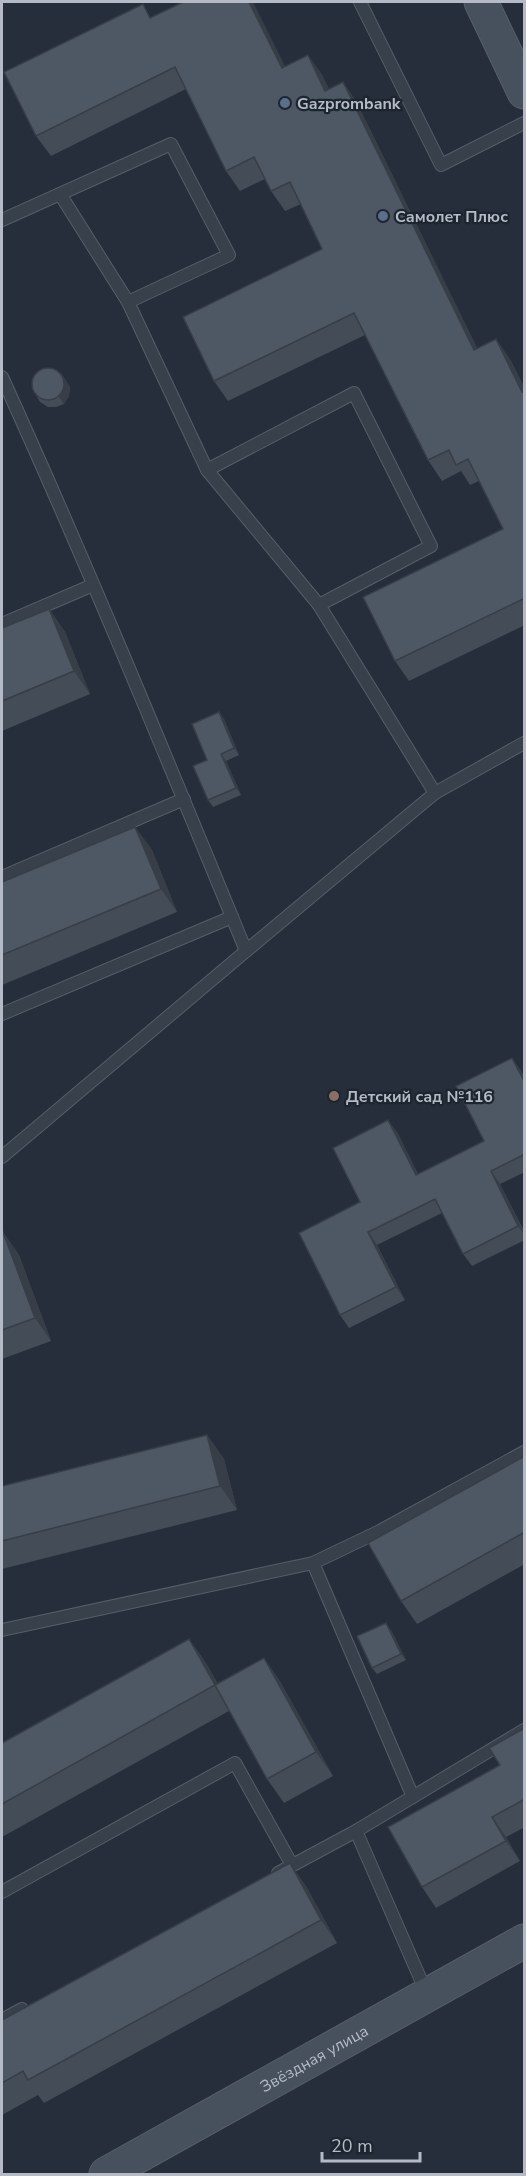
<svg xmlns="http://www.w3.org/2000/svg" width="526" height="2176" font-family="'Nunito Sans',sans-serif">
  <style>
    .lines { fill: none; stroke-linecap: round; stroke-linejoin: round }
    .lane-casing { stroke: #565e69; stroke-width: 14 }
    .secondary-casing { stroke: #565e69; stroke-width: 35 }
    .lane { stroke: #38404b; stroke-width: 12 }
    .secondary { stroke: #47505d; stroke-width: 33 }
    .wall { fill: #434c57 }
    .shaded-wall { fill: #373e47 }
    .building { fill: #4e5865; stroke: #373e47; stroke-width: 1.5 }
    .service-dot { fill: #5c6f8a; stroke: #1d2530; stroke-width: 2 }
    .education-dot { fill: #8d6e63; stroke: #1d2530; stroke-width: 2 }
    .labels { text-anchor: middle; stroke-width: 4.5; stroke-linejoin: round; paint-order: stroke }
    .poi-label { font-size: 16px; font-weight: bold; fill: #b4bbc6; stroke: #1d2530; text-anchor: start }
    .street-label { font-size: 16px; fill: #b4bbc6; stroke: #1d2530 }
  </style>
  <rect width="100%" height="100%" fill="#252e3a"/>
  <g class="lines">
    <defs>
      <g id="lane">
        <polyline points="360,2 441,165 524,123"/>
        <polyline points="60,194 128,302"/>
        <polyline points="2,220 171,144 229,255 128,302 207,470 354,393 431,546 319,605 435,793"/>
        <path d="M2 377C88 566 167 759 246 951L435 793 524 743"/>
        <polyline points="207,470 319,605"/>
        <polyline points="2,624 93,585"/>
        <polyline points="2,877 184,799"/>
        <polyline points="2,1014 232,917"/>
        <polyline points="2,1157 246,951"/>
        <polyline points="313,1563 413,1797"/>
        <polyline points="2,1630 313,1563 380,1531 524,1452"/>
        <polyline points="278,1873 356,1831"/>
        <polyline points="2,1892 235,1763 292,1865"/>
        <polyline points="427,1994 356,1831 524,1730"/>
        <polyline points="2,2020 22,2009"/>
      </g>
      <g id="secondary">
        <polyline points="481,2 524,92"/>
        <path id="s1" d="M106 2174 524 1941"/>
      </g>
    </defs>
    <!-- lane casing -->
    <use href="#lane" class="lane-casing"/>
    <!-- secondary casing -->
    <use href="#secondary" class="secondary-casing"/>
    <!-- lane -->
    <use href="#lane" class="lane"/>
    <!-- secondary -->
    <use href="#secondary" class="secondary"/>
  </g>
  <!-- wall -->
  <g class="wall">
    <polygon points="152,17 285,66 308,55 322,75 329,89 343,82 357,103 477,348 510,359 525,389 525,625 409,681 395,661 503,529 479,481 470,485 461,471 442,481 428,460 365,335 228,401 214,381 322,249 301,204 285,211 271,191 265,179 240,191 226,171 186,89 51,156 36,136"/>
    <polygon points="61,373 70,387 69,396 64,404 56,407 48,407 40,402 36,395"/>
    <polygon points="49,609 65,632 90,694 2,731 2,628"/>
    <polygon points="219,712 224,719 239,755 226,761 241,795 213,807 208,800 207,760"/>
    <polygon points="135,827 152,850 177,912 2,985 2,882"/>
    <polygon points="512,1058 521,1071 525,1078 525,1172 500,1184 525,1233 525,1240 472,1266 463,1254 442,1213 377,1245 405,1300 349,1328 340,1315 360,1202 397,1132 418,1174 484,1141"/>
    <polygon points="3,1232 19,1255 51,1341 2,1359 2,1233"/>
    <polygon points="207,1435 224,1459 237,1510 2,1569 2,1486"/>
    <polygon points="525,1456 525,1564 417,1624 401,1601"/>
    <polygon points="391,1630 406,1660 377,1674 372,1668"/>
    <polygon points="189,1639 206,1663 218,1684 264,1658 281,1683 333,1776 284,1803 267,1779 229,1711 2,1837 2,1743"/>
    <polygon points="525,1728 525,1827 506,1837 520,1861 436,1908 422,1887 500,1765"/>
    <polygon points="306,1886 337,1943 44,2103 38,2095 2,2115 2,2020"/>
  </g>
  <!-- shaded-wall -->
  <g class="shaded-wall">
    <polygon points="249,2 253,2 296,88 282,68"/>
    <polygon points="308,55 322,75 340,111 325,91"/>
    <polygon points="343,82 357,103 488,370 474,350"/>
    <polygon points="496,339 510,359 525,389 525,396"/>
    <polygon points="61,373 70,387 69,396 64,404 59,397"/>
    <polygon points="49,609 65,632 90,694 74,671"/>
    <polygon points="219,712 224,719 239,755 234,748"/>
    <polygon points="221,754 226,761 241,795 236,788"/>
    <polygon points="135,827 152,850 177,912 161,889"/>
    <polygon points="512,1058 521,1071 525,1078 525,1083"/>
    <polygon points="388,1120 397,1132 425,1188 416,1175"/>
    <polygon points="491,1171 500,1184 525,1235 518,1226"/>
    <polygon points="3,1232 19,1255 51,1341 35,1318"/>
    <polygon points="368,1232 377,1245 405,1300 396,1287"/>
    <polygon points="207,1435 224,1459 237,1510 220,1486"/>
    <polygon points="386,1623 391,1630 406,1660 401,1654"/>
    <polygon points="189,1639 206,1663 232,1709 215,1685"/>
    <polygon points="264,1658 281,1683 333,1776 316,1752"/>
    <polygon points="492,1817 506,1837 520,1861 506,1841"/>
    <polygon points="290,1863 306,1886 337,1943 321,1920"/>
  </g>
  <!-- building -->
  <g class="building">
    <polygon points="183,2 249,2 282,68 308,55 325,91 343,82 474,350 496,339 522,392 525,391 525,598 395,661 363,597 503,529 468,459 456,465 449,450 428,460 354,313 214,381 183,317 322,249 290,182 271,191 254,157 226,171 175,67 36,136 4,72 143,4 150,18"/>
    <circle cx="48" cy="384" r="16"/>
    <polygon points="49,609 74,671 2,701 2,628"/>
    <polygon points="219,712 234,748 221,754 236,788 208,800 193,766 207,760 192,724"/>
    <polygon points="135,827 161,889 2,955 2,882"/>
    <polygon points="512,1058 525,1083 525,1154 491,1171 518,1226 463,1254 435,1199 368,1232 396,1287 340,1315 299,1233 360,1202 333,1148 388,1120 416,1175 484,1141 456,1086"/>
    <polygon points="3,1232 35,1318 2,1330 2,1233"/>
    <polygon points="207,1435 220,1486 2,1541 2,1486"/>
    <polygon points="525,1456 525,1532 401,1601 368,1543"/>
    <polygon points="386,1623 401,1654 372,1668 357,1636"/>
    <polygon points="189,1639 215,1685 2,1804 2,1743"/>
    <polygon points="264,1658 316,1752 267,1779 215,1685"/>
    <polygon points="525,1728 525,1799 492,1817 506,1841 422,1887 388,1827 500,1765 489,1748"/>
    <polygon points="290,1863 321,1920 28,2080 23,2071 2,2083 2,2020"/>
  </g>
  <!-- markers -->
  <g class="service-dot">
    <circle cx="285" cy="103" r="6"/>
    <circle cx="383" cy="216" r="6"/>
  </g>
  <circle class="education-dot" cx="334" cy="1096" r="6"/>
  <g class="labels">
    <!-- poi labels -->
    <g class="poi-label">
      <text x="297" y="109">Gazprombank</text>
      <text x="395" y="222">Самолет Плюс</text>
      <text x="346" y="1102">Детский сад №116</text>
    </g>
    <!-- street labels -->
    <g class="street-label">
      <text dy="6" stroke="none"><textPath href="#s1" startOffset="238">Звёздная улица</textPath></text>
    </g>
  </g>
  <!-- border -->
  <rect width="526" height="2176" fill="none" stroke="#b4bbc6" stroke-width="6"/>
  <!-- scale -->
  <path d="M322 2152v9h98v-9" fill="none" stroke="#b4bbc6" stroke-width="3"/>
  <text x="331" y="2152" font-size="18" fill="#b4bbc6" stroke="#1d2530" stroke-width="4.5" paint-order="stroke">20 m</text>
</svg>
